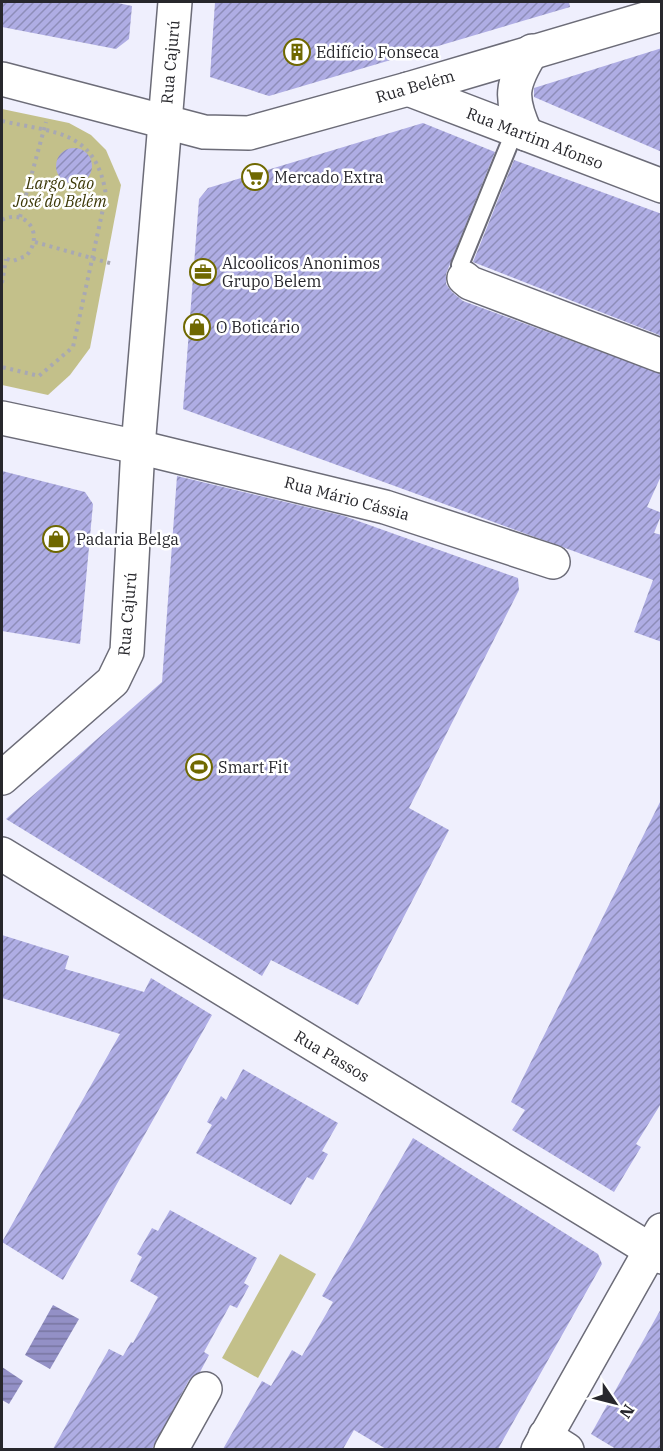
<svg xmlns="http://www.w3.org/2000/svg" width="663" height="1451" font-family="'IBM Plex Serif',serif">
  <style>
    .park { fill: #c3c08a }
    .water { fill: url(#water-rules) }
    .building { fill: url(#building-hatch) }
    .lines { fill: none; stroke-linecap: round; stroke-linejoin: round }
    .lane-casing { stroke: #6c6c78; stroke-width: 20 }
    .street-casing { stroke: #6c6c78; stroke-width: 36 }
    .secondary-casing { stroke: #6c6c78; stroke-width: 36 }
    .path { stroke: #a8a8b3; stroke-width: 4; stroke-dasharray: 3 4.5; stroke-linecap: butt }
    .lane { stroke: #fff; stroke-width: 16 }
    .street { stroke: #fff; stroke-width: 33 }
    .secondary { stroke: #fff; stroke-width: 33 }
    .labels { text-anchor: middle; stroke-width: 5; stroke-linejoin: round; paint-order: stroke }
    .poi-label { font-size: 16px; fill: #27272c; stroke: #fff; text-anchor: start }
    .street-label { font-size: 16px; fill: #27272c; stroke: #fff }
    .park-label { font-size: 16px; font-style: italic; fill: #3c3808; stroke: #fff }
  </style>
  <defs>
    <pattern id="water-rules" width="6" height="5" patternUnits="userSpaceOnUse" patternTransform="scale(1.5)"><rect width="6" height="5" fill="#9390c6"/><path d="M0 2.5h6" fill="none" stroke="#7876a1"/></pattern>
    <pattern id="building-hatch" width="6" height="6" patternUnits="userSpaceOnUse" patternTransform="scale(1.5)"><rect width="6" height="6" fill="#afade4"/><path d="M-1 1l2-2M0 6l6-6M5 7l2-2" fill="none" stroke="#8e8db9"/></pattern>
  </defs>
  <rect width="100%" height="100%" fill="#efeffd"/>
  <!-- park -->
  <g class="park">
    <polygon points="2,109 69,123 91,135 106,150 121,185 90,348 70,375 48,395 2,385"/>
    <polygon points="280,1254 316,1274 258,1378 222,1358"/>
  </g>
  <!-- water -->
  <g class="water">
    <polygon points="53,1305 79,1319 50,1369 25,1355"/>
    <polygon points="2,1367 23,1381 9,1404 2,1400"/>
  </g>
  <!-- building -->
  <g class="building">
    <polygon points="2,2 113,2 132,6 129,39 116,49 2,27"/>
    <polygon points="215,2 569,2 570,7 269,96 210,77"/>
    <polygon points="662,48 662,152 534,97 534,88"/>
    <polygon points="423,123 495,152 446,274 446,284 452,292 463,301 662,374 662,474 647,507 662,513 654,533 662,535 662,642 634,632 653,580 183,409 199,199 208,188"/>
    <circle cx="74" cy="166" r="18"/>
    <polygon points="514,160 662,214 662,336 473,262"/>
    <polygon points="2,471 85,492 93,504 80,644 2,631"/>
    <polygon points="177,476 344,516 518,578 519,590 409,808 449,830 358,1005 271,960 262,976 6,819 162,682"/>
    <polygon points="662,798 662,1102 636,1144 641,1147 614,1192 512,1130 525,1110 511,1102"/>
    <polygon points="2,935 69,956 65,969 144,992 151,978 212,1015 63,1280 2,1242 120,1034 2,998"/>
    <polygon points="243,1069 338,1123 322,1151 328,1154 313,1180 307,1177 291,1205 196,1153 212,1125 207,1122 221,1096 226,1100"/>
    <polygon points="413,1138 598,1254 602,1264 498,1449 386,1449 354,1430 343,1449 223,1449 262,1381 271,1386 292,1350 302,1356 333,1302 322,1296"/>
    <polygon points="170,1210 257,1258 244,1283 249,1286 237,1308 230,1305 204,1352 209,1355 200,1372 189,1380 152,1449 53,1449 109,1349 123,1356 131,1342 133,1343 158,1297 130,1281 142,1257 137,1254 152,1228 158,1231"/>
    <polygon points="662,1307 662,1449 616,1449 591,1434"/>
  </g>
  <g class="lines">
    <defs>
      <polyline id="lane" points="464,278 460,265 515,130"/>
      <g id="street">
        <polyline points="464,278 470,283 662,356"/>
        <polyline points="138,447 385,507 553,562"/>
        <polyline points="2,854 662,1257"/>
        <polyline points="545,1436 567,1450"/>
        <polyline points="171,1450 205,1389"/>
      </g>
      <g id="secondary">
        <polyline points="2,79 204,132 249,133 408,89 662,14"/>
        <polyline points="408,89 662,186"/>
        <path d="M526 134C509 97 511 85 532 51"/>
        <polyline points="2,418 138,447"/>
        <polyline points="2,778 113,681 127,652 138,447 175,2"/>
        <polyline points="538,1450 662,1230"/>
      </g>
    </defs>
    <!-- lane casing -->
    <use href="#lane" class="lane-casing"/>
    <!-- street casing -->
    <use href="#street" class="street-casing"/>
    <!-- secondary casing -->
    <use href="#secondary" class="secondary-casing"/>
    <!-- path -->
    <g class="path">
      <path d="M2 121C55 133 96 130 106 195L73 347 39 376 2 367"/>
      <polyline points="20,217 46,122"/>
      <path d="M2 220C27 207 45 236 26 256L13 261 2 257"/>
      <polyline points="35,242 113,264"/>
      <polyline points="2,283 6,259"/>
    </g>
    <!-- lane -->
    <use href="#lane" class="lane"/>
    <!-- street -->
    <use href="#street" class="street"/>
    <!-- secondary -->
    <use href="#secondary" class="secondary"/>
  </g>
  <!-- icons -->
  <defs>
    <symbol id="building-ring" viewBox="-11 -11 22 22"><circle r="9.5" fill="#fff" stroke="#6f6800" stroke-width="1.5"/><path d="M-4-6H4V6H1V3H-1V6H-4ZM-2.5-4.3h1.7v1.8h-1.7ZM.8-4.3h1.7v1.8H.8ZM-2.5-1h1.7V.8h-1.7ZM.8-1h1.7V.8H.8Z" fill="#6f6800"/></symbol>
    <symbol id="supermarket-ring" viewBox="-11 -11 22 22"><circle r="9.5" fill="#fff" stroke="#6f6800" stroke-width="1.5"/><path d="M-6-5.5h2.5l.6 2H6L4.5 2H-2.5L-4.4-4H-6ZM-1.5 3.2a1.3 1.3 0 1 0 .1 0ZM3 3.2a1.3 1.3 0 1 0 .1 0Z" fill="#6f6800"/></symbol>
    <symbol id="office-ring" viewBox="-11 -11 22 22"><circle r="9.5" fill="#fff" stroke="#6f6800" stroke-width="1.5"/><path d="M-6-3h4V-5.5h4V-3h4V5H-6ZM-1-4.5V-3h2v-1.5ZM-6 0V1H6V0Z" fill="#6f6800"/></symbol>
    <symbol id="shop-ring" viewBox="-11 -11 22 22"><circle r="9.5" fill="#fff" stroke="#6f6800" stroke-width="1.5"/><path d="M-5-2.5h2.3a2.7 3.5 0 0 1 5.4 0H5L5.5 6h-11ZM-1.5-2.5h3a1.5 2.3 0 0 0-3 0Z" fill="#6f6800"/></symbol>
    <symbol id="stadium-ring" viewBox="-11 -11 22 22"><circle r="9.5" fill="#fff" stroke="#6f6800" stroke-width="1.5"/><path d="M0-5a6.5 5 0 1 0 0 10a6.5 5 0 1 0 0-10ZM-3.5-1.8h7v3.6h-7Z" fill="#6f6800"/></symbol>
  </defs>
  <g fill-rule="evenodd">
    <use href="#building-ring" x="282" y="37" width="30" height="30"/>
    <use href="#supermarket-ring" x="240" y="162" width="30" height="30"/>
    <use href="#office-ring" x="188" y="257" width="30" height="30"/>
    <use href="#shop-ring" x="182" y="312" width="30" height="30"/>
    <use href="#shop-ring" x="41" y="524" width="30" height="30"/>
    <use href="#stadium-ring" x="184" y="752" width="30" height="30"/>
  </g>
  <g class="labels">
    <!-- poi labels -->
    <g class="poi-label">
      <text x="316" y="58">Edifício Fonseca</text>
      <text x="274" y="183">Mercado Extra</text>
      <text x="222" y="269">Alcoolicos Anonimos<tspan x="222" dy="18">Grupo Belem</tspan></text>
      <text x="216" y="333">O Boticário</text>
      <text x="76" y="545">Padaria Belga</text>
      <text x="218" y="773">Smart Fit</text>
    </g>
    <!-- street labels -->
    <g class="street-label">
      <text transform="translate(170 62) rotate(-85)" y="6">Rua Cajurú</text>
      <text transform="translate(415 86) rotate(-16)" y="6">Rua Belém</text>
      <text transform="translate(535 138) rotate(21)" y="6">Rua Martim Afonso</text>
      <text transform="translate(347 498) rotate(15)" y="6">Rua Mário Cássia</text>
      <text transform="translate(127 614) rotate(-85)" y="6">Rua Cajurú</text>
      <text transform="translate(332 1056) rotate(31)" y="6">Rua Passos</text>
    </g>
    <!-- park labels -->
    <g class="park-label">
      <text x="60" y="189">Largo São<tspan x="60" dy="18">José do Belém</tspan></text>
    </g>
  </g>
  <!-- border -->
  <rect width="663" height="1451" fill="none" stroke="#27272c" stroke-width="6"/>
  <!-- north arrow -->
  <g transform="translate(615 1403) rotate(125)" stroke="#ffffff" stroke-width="4.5" paint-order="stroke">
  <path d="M0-4.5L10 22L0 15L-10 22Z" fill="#27272c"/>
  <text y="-9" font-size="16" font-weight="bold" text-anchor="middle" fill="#27272c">N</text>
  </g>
</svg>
